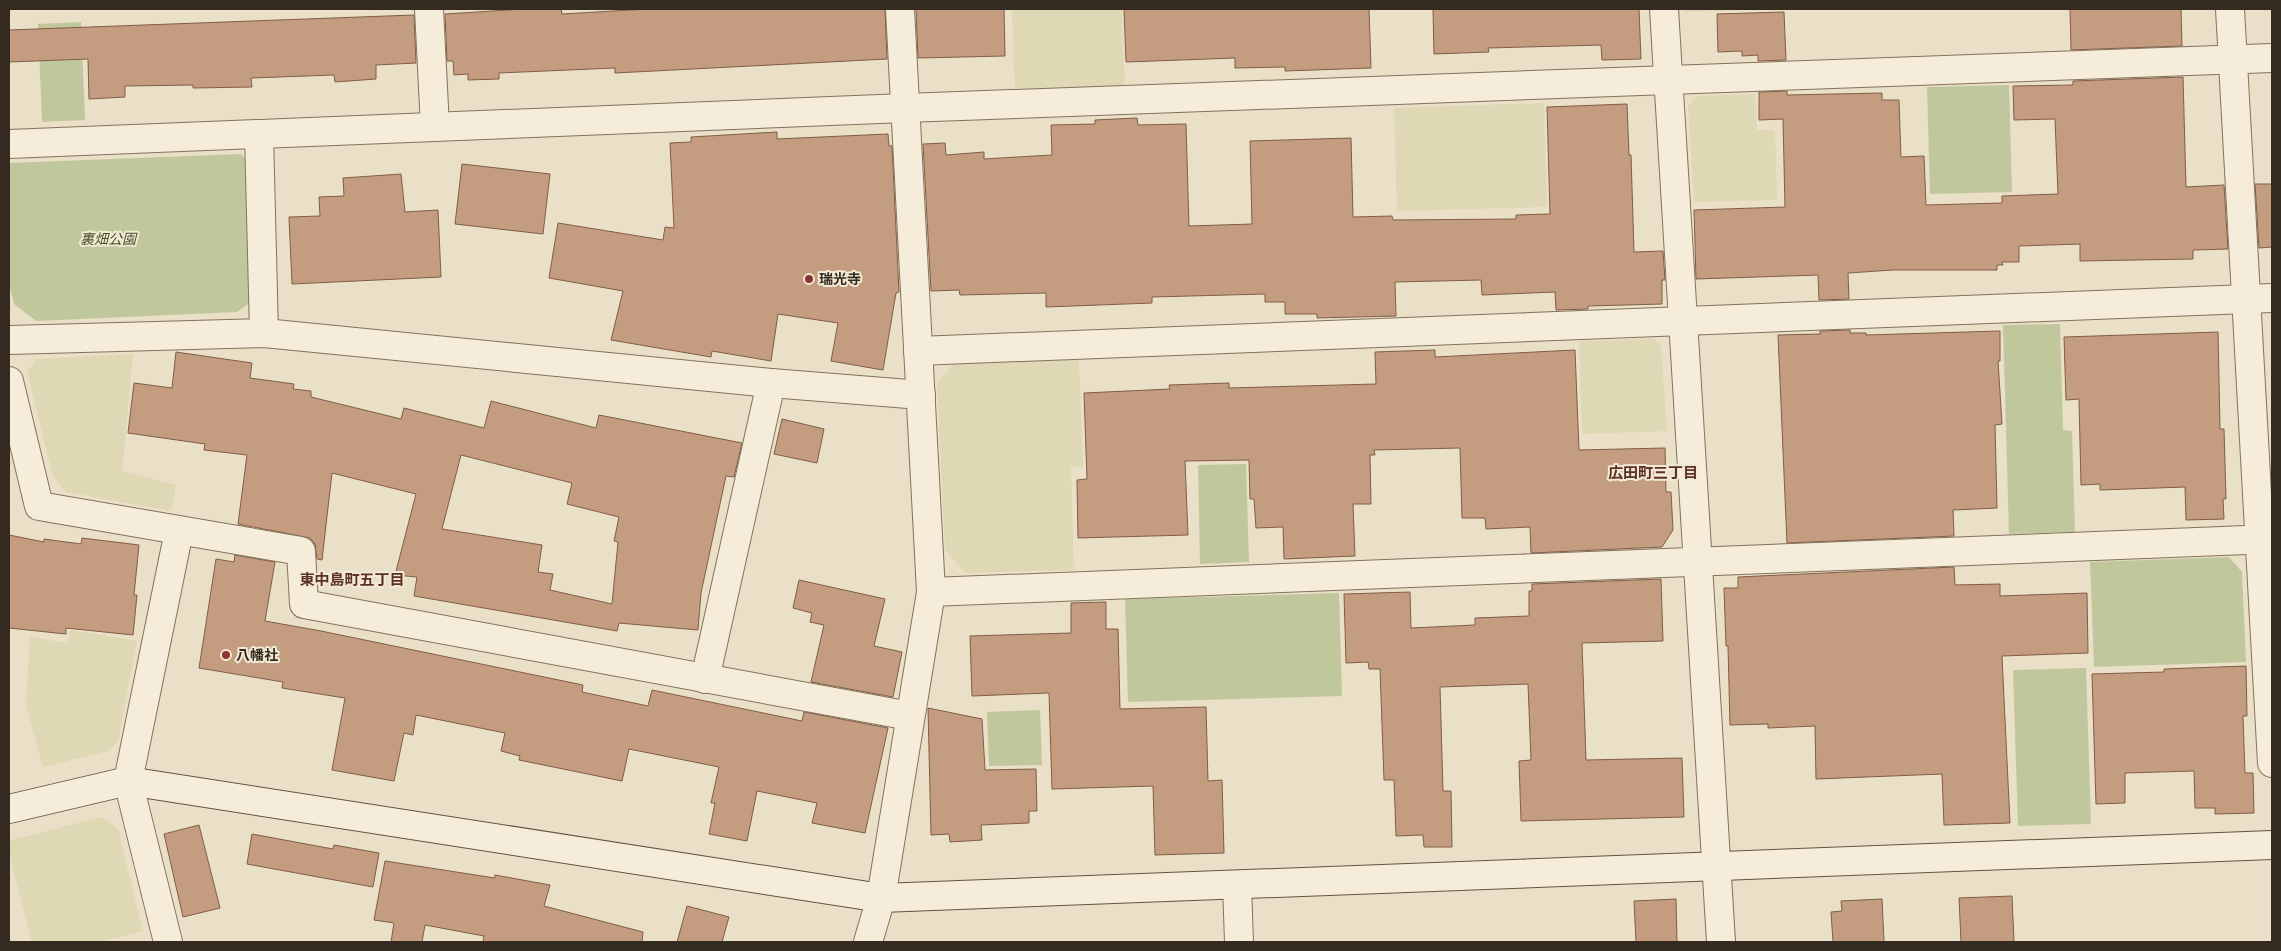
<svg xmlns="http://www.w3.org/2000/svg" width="2281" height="951" font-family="'Playfair Display','Noto Sans JP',serif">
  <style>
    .farmland { fill: #ded8b5 }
    .green { fill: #c1c79c }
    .building { fill: #c49d81; stroke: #805d46; fill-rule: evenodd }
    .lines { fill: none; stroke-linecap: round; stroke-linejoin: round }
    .street-casing { stroke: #83725e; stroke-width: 30 }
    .secondary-casing { stroke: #655341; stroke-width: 30 }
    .street { stroke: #f5edd9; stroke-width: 28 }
    .secondary { stroke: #f5edd9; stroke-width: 28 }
    .poi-dot { fill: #8c3435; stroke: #f2ead5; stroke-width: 2 }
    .labels { text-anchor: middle; stroke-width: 4; stroke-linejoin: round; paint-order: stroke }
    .park-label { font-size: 14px; font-style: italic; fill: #464f29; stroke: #f2ead5 }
    .poi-label { font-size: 14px; font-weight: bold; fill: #352a20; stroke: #f2ead5; text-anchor: start }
    .neighbourhood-label { font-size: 15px; font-weight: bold; fill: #5d3024; stroke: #f2ead5 }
  </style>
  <rect width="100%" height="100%" fill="#eadfc7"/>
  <!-- farmland -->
  <g class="farmland">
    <polygon points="1012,9 1122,9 1125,92 1015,95"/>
    <polygon points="1684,9 1782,9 1684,12"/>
    <polygon points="1755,94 1757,130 1775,130 1777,200 1694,202 1688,106 1697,96"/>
    <polygon points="1544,103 1547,207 1397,211 1394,108"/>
    <polygon points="1654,339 1661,347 1667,431 1582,434 1579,341"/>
    <polygon points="133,354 122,471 176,485 171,511 66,492 53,477 27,372 37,359"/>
    <polygon points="1079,359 1083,467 1071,467 1074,570 966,573 945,550 937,382 955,363"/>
    <polygon points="70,630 137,641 118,741 108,751 43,767 26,704 30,637 67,643"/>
    <polygon points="101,817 118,829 143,931 100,942 32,942 9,853 9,841"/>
  </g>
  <!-- green -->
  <g class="green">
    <polygon points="81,22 85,120 42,122 38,24"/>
    <polygon points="2009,85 2012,192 1930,194 1927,87"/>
    <polygon points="241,154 248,162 251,302 237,312 36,321 14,304 9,283 9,163"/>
    <polygon points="2060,324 2063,430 2072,431 2075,532 2009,534 2003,325"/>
    <polygon points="1246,464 1249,562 1200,564 1198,465"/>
    <polygon points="2229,557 2242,572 2246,662 2094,667 2090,562"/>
    <polygon points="1339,593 1342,696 1128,702 1125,599"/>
    <polygon points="2086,668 2091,824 2018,826 2013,670"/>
    <polygon points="1040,710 1042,765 989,766 987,712"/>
  </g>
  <!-- building -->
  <g class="building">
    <polygon points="524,9 561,9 562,14 648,9 885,9 887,59 615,73 615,68 499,73 499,79 468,80 468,74 454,75 453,61 447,61 445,14"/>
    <polygon points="916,9 1004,9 1005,56 918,58"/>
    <polygon points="1124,9 1369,9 1371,68 1285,71 1285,67 1235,68 1235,58 1126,62"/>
    <polygon points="1433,9 1639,9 1641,59 1602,60 1601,45 1488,48 1489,52 1434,54"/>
    <polygon points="2070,9 2181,9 2182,46 2071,50"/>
    <polygon points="1784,12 1786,60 1758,61 1758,55 1742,56 1742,51 1718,52 1717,14"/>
    <polygon points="414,15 416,63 376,65 376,79 335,82 334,75 251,78 252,87 193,88 193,85 125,86 125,97 89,99 88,59 9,62 9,30"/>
    <polygon points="2183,77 2186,187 2224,185 2228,249 2193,250 2193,259 2080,261 2080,244 2019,246 2019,262 2002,262 2003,265 1997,265 1997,270 1893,270 1848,273 1849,299 1819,300 1818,275 1696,279 1694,210 1785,207 1783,119 1759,120 1759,92 1787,91 1787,95 1882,93 1882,100 1899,100 1901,157 1924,156 1926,205 2002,203 2002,196 2058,194 2055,119 2014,120 2013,86 2073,85 2073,81"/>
    <polygon points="1627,104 1629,155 1631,155 1634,252 1663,251 1665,280 1662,280 1662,304 1588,306 1588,309 1556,310 1555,292 1482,295 1481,280 1395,282 1396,316 1317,318 1317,314 1285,314 1285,302 1265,302 1265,294 1152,297 1152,303 1046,307 1046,293 960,295 959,290 931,291 923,144 945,143 946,155 984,152 984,159 1052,155 1051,125 1095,124 1095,120 1137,118 1138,125 1186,124 1189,226 1252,224 1250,141 1351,138 1353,217 1392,216 1393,220 1516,219 1516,215 1550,214 1547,107"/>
    <polygon points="777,132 777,139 888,134 889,146 892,146 899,292 896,293 883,370 831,361 838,323 778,314 771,361 712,351 711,357 611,340 623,291 549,278 558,223 663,240 665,227 674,228 670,143 691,142 691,137"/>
    <polygon points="462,164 550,174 543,234 455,224"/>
    <polygon points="401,174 405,212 438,210 441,277 292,284 289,217 320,216 319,197 344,196 343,178"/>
    <polygon points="2255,184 2272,184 2272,247 2259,248"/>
    <polygon points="1850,330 1850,333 1866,333 1866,335 2000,331 2000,361 1998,361 2002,424 1995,425 1997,508 1953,510 1954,536 1787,543 1778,335 1820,334 1820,331"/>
    <polygon points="2218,332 2220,429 2224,429 2226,499 2223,499 2224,519 2186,520 2185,487 2100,490 2100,484 2081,485 2079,399 2066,400 2064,337"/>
    <polygon points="1435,350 1435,357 1575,350 1579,450 1665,448 1666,492 1671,492 1673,530 1662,547 1531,553 1530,527 1486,529 1485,518 1462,518 1460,448 1374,450 1375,455 1370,455 1371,504 1353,504 1355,556 1284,559 1283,527 1256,528 1254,499 1250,499 1249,460 1185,461 1188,535 1078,538 1077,480 1087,479 1084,393 1170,389 1169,385 1229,383 1229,388 1376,384 1375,352"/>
    <path d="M176 352 252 363 250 378 294 384 293 389 311 391V397L401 419 404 408 484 428 491 401 596 428 599 415 742 443 734 477 726 476 701 593 698 630 619 623 617 631 414 596 417 577 395 575 416 494 332 473 322 560 317 559 315 544 310 538 238 524 247 455 204 450 205 444 128 433 134 383 172 388ZM461 455 572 483 567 504 619 517 614 541 618 542 612 604 550 590 553 574 538 572 542 545 442 529Z"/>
    <polygon points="782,419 824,429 817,463 774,454"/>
    <polygon points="9,535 44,542 44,539 81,544 82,538 139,545 134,595 137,595 133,635 66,628 66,634 9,628"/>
    <polygon points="235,555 275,562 265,621 321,631 583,685 582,692 648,706 652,690 802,721 804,712 888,728 865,833 812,823 817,803 757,791 747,841 709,834 715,803 711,803 719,767 629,749 622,781 519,760 520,756 501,751 505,733 416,715 413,735 404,733 394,781 332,770 345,698 282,688 283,682 199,668 216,559 234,562"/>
    <polygon points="1954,567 1955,585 2000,584 2000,596 2087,593 2088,653 2002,656 2010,823 1944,825 1942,774 1816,779 1815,726 1768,728 1768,724 1730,725 1728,646 1726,646 1724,588 1738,588 1738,577"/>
    <polygon points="1661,579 1663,641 1582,643 1586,760 1682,758 1684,817 1521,821 1519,761 1531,760 1528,684 1440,687 1443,791 1451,791 1452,847 1424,847 1423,835 1396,836 1394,780 1384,780 1380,669 1369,669 1368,662 1346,663 1344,594 1410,592 1411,628 1475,625 1475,618 1529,616 1529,591 1532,591 1532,584"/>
    <polygon points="799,580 885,599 874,646 902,652 893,697 811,682 824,625 810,622 812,613 793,608"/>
    <polygon points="1106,602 1106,629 1118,629 1120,709 1206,707 1208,781 1222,780 1224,853 1155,855 1153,786 1052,789 1049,693 972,696 970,636 1071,633 1071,603"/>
    <polygon points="2246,666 2247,716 2243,716 2245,773 2253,773 2254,813 2215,814 2215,808 2195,808 2194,771 2125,773 2125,803 2096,804 2092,674 2164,672 2164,669"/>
    <polygon points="928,708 982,719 985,770 1036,769 1037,811 1029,811 1029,823 981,825 982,840 950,842 949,834 931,835"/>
    <polygon points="199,825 220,908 183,917 164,834"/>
    <polygon points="252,834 333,849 334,845 379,853 373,887 247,864"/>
    <polygon points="385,861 495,878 495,875 550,885 544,906 643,932 642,942 483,942 484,936 425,925 422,942 391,942 394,923 374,920"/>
    <polygon points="2012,896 2014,942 1961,942 1959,898"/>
    <polygon points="1676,899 1677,942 1636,942 1634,901"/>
    <polygon points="1882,899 1884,942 1833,942 1831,912 1842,911 1841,901"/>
    <polygon points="687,906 729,917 722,942 677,942"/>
  </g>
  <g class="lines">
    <defs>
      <g id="street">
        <polyline points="429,9 435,127"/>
        <polyline points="1664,9 1721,942"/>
        <polyline points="2230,9 2272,763"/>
        <polyline points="259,134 264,333"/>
        <polyline points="9,144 905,108 2272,58"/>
        <polyline points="9,340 264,333 771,383 921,395"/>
        <polyline points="918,351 2272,298"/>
        <polyline points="9,381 39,506 301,551 304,604 910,716"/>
        <polyline points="931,592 2272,539"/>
        <polyline points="705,679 771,383"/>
        <polyline points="1237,885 1239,942"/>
        <polyline points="168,942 128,781 179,531"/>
        <polyline points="868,942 881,898 931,592 900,9"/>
      </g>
      <polyline id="secondary" points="9,809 128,781 881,898 2272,845"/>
    </defs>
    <!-- street casing -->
    <use href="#street" class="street-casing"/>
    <!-- secondary casing -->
    <use href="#secondary" class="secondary-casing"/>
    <!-- street -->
    <use href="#street" class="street"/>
    <!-- secondary -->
    <use href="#secondary" class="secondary"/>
  </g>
  <!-- markers -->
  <g class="poi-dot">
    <circle cx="809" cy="279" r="5"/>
    <circle cx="226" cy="655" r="5"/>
  </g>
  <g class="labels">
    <!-- park labels -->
    <g class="park-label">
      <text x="108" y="244">裏畑公園</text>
    </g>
    <!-- poi labels -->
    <g class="poi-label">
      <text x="819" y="284">瑞光寺</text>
      <text x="236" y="660">八幡社</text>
    </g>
    <!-- neighbourhood labels -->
    <g class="neighbourhood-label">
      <text x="1653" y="478">広田町三丁目</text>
      <text x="352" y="585">東中島町五丁目</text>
    </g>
  </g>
  <!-- border -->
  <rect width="2281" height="951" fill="none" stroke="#352a20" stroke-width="20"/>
</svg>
